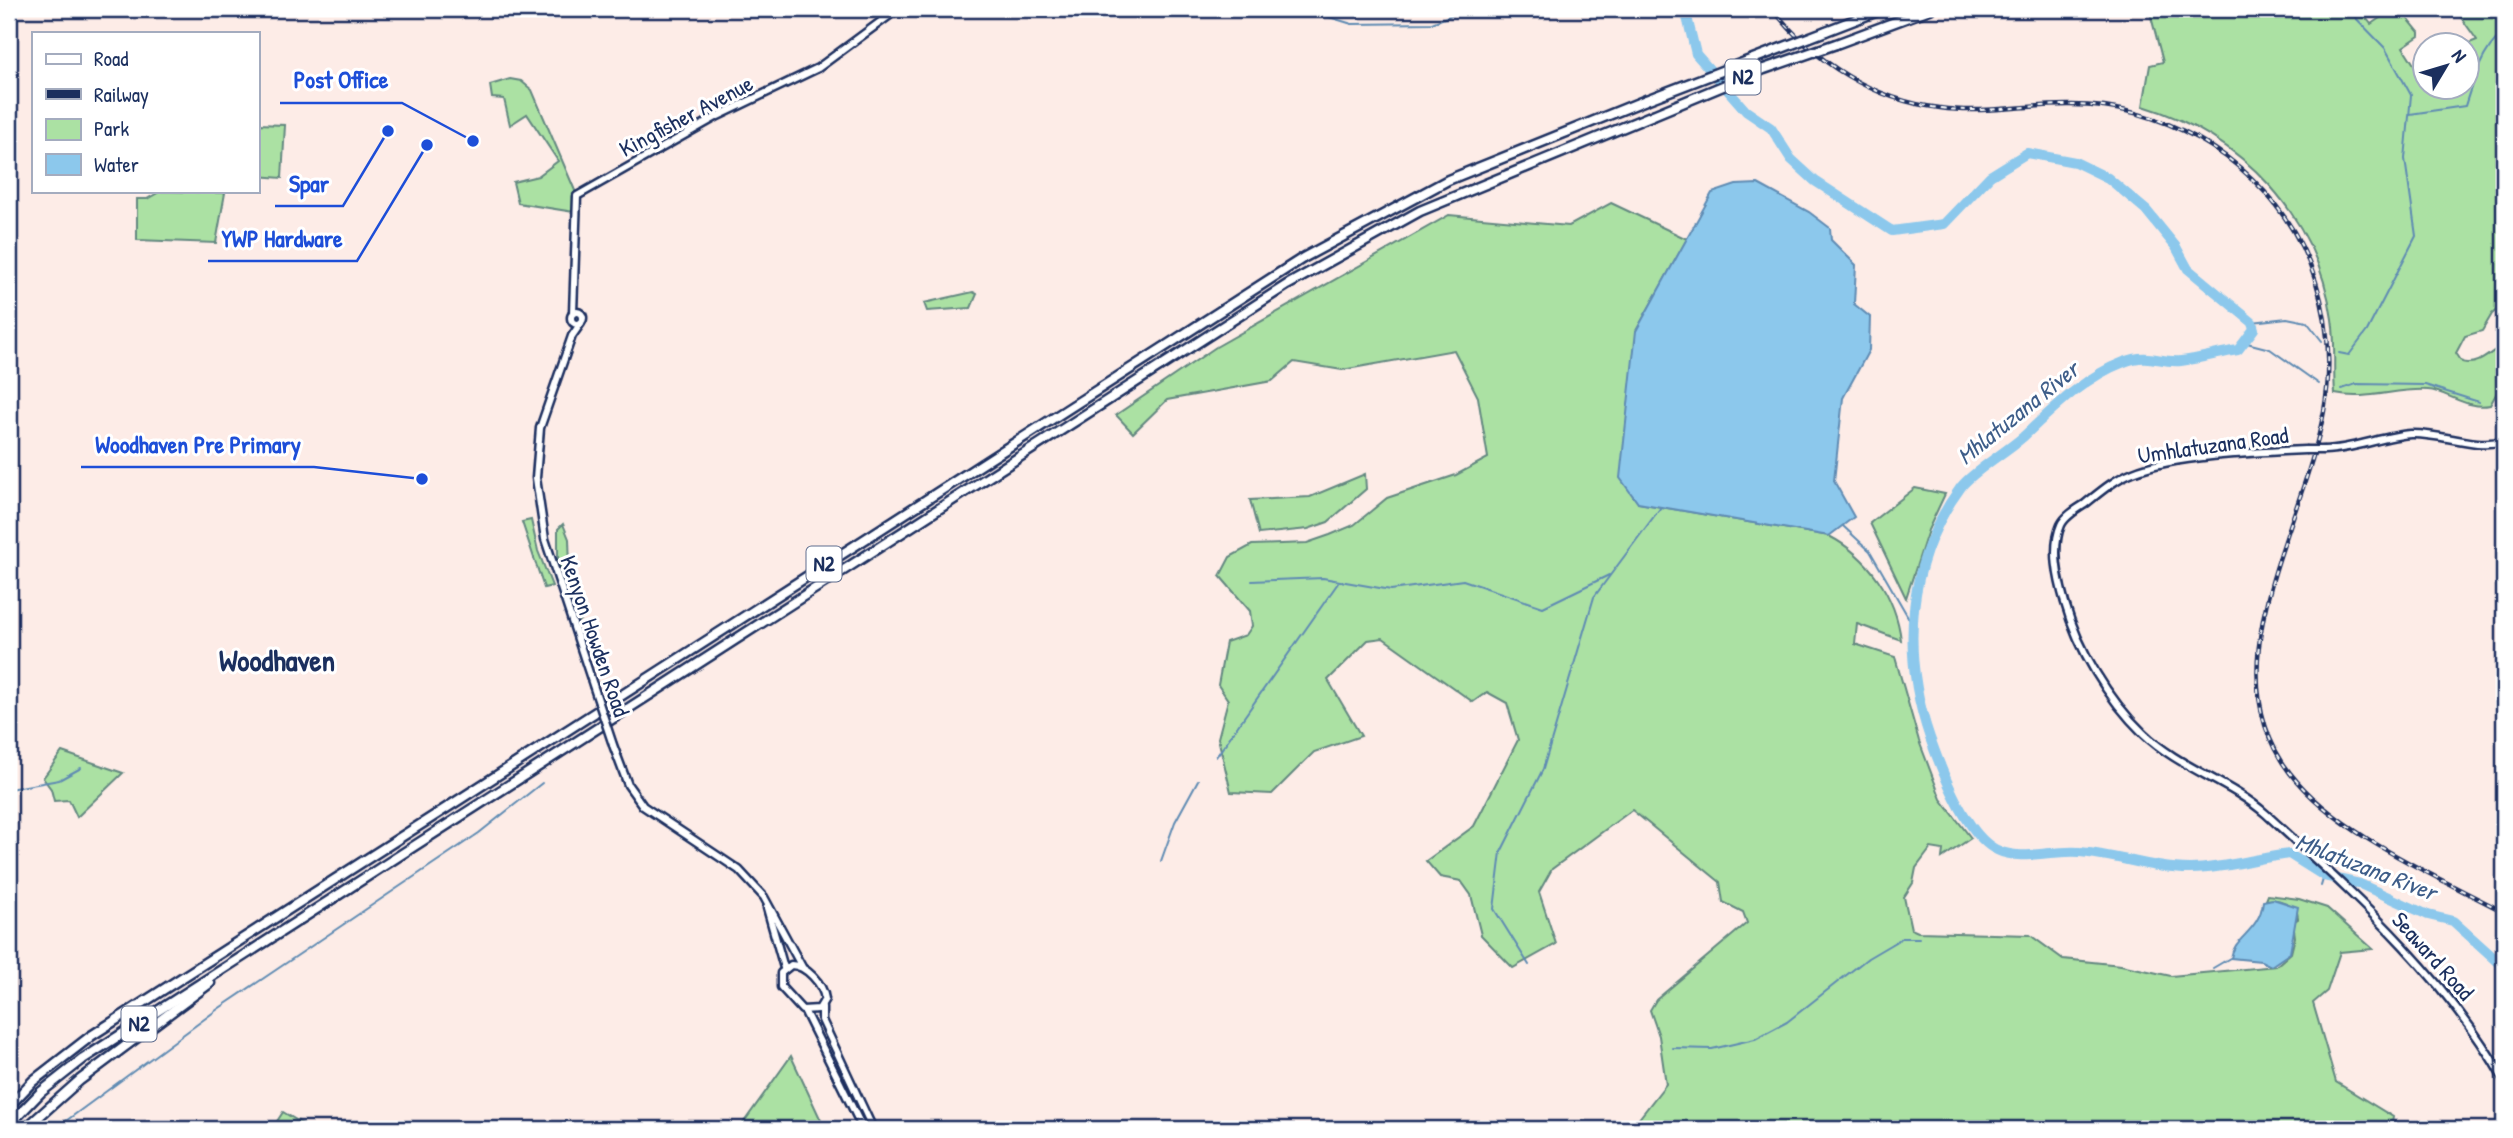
<svg xmlns="http://www.w3.org/2000/svg" width="2513" height="1138" font-family="'Patrick Hand',sans-serif">
  <style>
    .green { fill: #abe1a3; stroke: #638880; stroke-width: 2 }
    .water { fill: #8cc8ec; stroke: #5f8bb3; stroke-width: 2 }
    .lines { fill: none; stroke-linecap: round; stroke-linejoin: round }
    .stream { stroke: #5f8bb3; stroke-width: 2 }
    .river { stroke: #8cc8ec; stroke-width: 10 }
    .secondary-casing { stroke: #1b2f5e; stroke-width: 11 }
    .highway-casing { stroke: #1b2f5e; stroke-width: 13 }
    .secondary { stroke: #fff; stroke-width: 6 }
    .highway { stroke: #fff; stroke-width: 8 }
    .rail-casing { stroke: #1b2f5e; stroke-width: 4.5 }
    .rail { stroke: #fff; stroke-width: 2; stroke-dasharray: 5; stroke-linecap: butt }
    .secondary-bridge-casing { stroke: #1b2f5e; stroke-width: 11; stroke-linecap: butt }
    .highway-bridge-casing { stroke: #1b2f5e; stroke-width: 13; stroke-linecap: butt }
    .secondary-bridge { stroke: #fff; stroke-width: 6 }
    .highway-bridge { stroke: #fff; stroke-width: 8 }
    .labels { text-anchor: middle; stroke-width: 6; stroke-linejoin: round; paint-order: stroke }
    .shield { fill: #fff; stroke: #5f6d8e; stroke-width: 2 }
    .shield-label { font-size: 21px; font-weight: bold; fill: #1b2f5e }
    .street-label { font-size: 23px; fill: #1b2f5e; stroke: #fff }
    .water-label { font-size: 24px; font-style: italic; fill: #3d5d89; stroke: #fff }
    .district-label { font-size: 30px; font-weight: bold; fill: #1b2f5e; stroke: #fff }
    .leader { fill: none; stroke: #1d4ed8; stroke-width: 2.5 }
    .callout-dot { fill: #1d4ed8; stroke: #fff; stroke-width: 2.5 }
    .callout-label { font-size: 24px; text-anchor: middle; font-weight: bold; fill: #1d4ed8; stroke: #fff; stroke-width: 6; stroke-linejoin: round; paint-order: stroke }
  </style>
  <rect width="100%" height="100%" fill="#fdece7"/>
  <filter id="ink" filterUnits="userSpaceOnUse"><feTurbulence type="fractalNoise" baseFrequency=".0143" numOctaves="2"/><feDisplacementMap in="SourceGraphic" scale="14" xChannelSelector="R" yChannelSelector="G"/><feConvolveMatrix kernelMatrix="1 2 1 2 8 2 1 2 1" color-interpolation-filters="sRGB"/></filter>
  <g filter="url(#ink)">
    <!-- green -->
    <g class="green">
      <path d="M2149 9H2359L2371 24 2393 9H2400L2419 32V36L2403 47 2415 66 2425 62 2426 88H2468V46L2464 45 2477 40 2455 9H2504V304L2492 314 2482 331 2465 336 2456 353 2462 362C2479 367 2490 352 2504 344V380L2490 405C2466 410 2447 391 2428 390 2396 388 2366 401 2335 394 2333 369 2336 344 2332 319 2317 215 2242 136 2143 106L2150 65 2163 62Z"/>
      <polygon points="510,79 521,81 532,90 576,193 574,212 518,203 513,182 538,176 558,161 527,114 510,125 504,99 492,98 490,85"/>
      <polygon points="257,124 285,125 282,178 257,176"/>
      <polygon points="161,191 225,193 216,243 137,240 137,199 147,199"/>
      <path d="M1611 203 1687 239 1636 331 1638 503 1829 536C1868 556 1896 596 1901 640L1857 624 1855 644 1895 657 1919 741 1941 799 1971 838 1942 858 1943 850 1931 848 1916 868 1913 883 1904 897 1911 929 1918 932 2030 935 2063 959 2121 965 2171 976 2276 966 2291 953 2295 937 2293 922 2298 919C2299 904 2278 898 2266 900L2268 895 2299 899 2327 908 2373 949 2340 952 2327 991 2313 1003 2336 1082 2393 1117 2391 1129H1631L1666 1084 1659 1036 1650 1010 1656 1000 1747 923 1743 912 1723 902 1720 882 1632 810 1552 869 1539 892 1556 944 1513 968 1481 935 1471 895 1461 881 1440 877 1426 861 1474 826 1518 740 1507 703 1487 692 1473 702 1383 638 1368 640 1328 680 1361 736 1314 752 1272 794 1231 792 1218 738 1228 700 1218 685 1226 642 1246 635 1252 626 1250 611 1220 576 1230 557 1252 545 1307 543 1330 535 1354 525 1387 498 1456 475 1488 458 1478 397 1454 350 1342 370 1294 362 1272 381 1167 400 1133 433 1116 415 1216 347 1449 215 1569 226Z"/>
      <polygon points="973,292 977,294 971,308 927,311 924,303"/>
      <polygon points="1365,474 1366,489 1328,522 1308,529 1259,534 1250,500 1310,497"/>
      <polygon points="1915,488 1945,494 1928,530 1906,598 1870,523"/>
      <polygon points="531,520 538,551 552,586 544,588 522,522"/>
      <polygon points="563,524 569,539 570,566 584,616 579,621 558,562 558,529"/>
      <polygon points="62,752 123,773 77,817 69,800 54,801 51,789 43,778"/>
      <polygon points="791,1056 825,1129 739,1129"/>
      <polygon points="283,1112 309,1128 308,1129 272,1129"/>
    </g>
    <!-- water -->
    <g class="water">
      <polygon points="1758,184 1809,212 1830,228 1831,240 1856,265 1854,304 1870,317 1869,350 1843,398 1834,481 1854,517 1829,536 1638,503 1620,478 1636,331 1712,193 1736,185"/>
      <path d="M2273 899 2298 907 2290 953 2271 966 2261 961 2231 958C2234 936 2260 932 2263 901Z"/>
    </g>
    <g class="lines">
      <!-- stream -->
      <g class="stream">
        <polyline points="1303,9 1352,24 1432,23 1466,9"/>
        <path d="M2410 114 2465 106C2474 77 2482 51 2504 31"/>
        <polyline points="2252,322 2287,318 2307,322 2322,341"/>
        <polyline points="2243,342 2270,349 2319,384"/>
        <polyline points="2339,353 2349,355 2367,331 2416,236 2405,159 2411,95 2385,48 2347,9"/>
        <polyline points="2342,389 2356,384 2425,385 2479,402"/>
        <polyline points="1843,526 1870,551 1911,622"/>
        <polyline points="1252,581 1323,578 1391,590 1463,580 1543,607 1609,575"/>
        <polyline points="1216,757 1338,583"/>
        <polyline points="9,789 59,780 81,768"/>
        <polyline points="1161,861 1175,822 1198,780"/>
        <polyline points="2321,886 2324,876"/>
        <polyline points="1529,965 1494,909 1501,852 1543,769 1594,597 1661,507"/>
        <polyline points="2213,968 2230,958"/>
        <polyline points="1673,1048 1712,1049 1755,1039 1787,1022 1868,958 1902,938 1919,938"/>
        <polyline points="9,1088 10,1090"/>
        <polyline points="38,1124 41,1129"/>
        <polyline points="55,1129 218,1009 479,833 542,783"/>
      </g>
      <!-- river -->
      <path class="river" d="M1685 9 1696 54 1746 111 1771 128 1791 159 1815 181 1892 231 1944 224 1990 176 2027 153 2075 162 2108 178 2146 210 2176 247 2188 269 2252 322 2254 329 2238 350C2219 353 2200 359 2181 361 2158 363 2150 352 2124 362 2084 377 2053 409 2023 437 2006 452 1972 472 1961 487 1906 561 1901 654 1930 738 1941 769 1966 836 1997 850 2021 862 2054 849 2080 852 2117 855 2153 869 2190 869 2224 869 2256 858 2289 854L2324 876 2360 884 2428 915 2453 921 2504 967"/>
      <defs>
        <g id="secondary">
          <circle cx="577" cy="318" r="6"/>
          <polyline points="573,313 577,196 718,116 818,68 898,9"/>
          <polyline points="581,323 572,336 540,428 536,478 545,539 593,685"/>
          <path d="M2305 450C2259 452 2175 455 2133 472 2115 479 2100 492 2085 504 2077 509 2065 516 2061 525 2051 548 2058 579 2065 603 2078 649 2108 699 2143 733 2179 768 2229 781 2266 814 2353 894 2445 975 2504 1080"/>
          <path d="M2324 450C2355 449 2383 436 2411 434 2443 433 2473 449 2504 441"/>
          <polyline points="613,745 628,785 643,806 739,870 764,897 802,967"/>
          <polyline points="767,908 784,968"/>
          <path d="M791 965C806 965 823 984 825 999L819 1009 802 1010 781 987V973Z"/>
          <polyline points="822,1007 822,1020 873,1129"/>
          <polyline points="805,1012 863,1129"/>
        </g>
        <g id="highway">
          <polyline points="1826,31 1883,9"/>
          <polyline points="1836,44 1930,9"/>
          <polyline points="9,1106 33,1081 91,1036 1303,258 1448,180 1646,100"/>
          <polyline points="9,1125 41,1092 83,1059 1287,285 1420,211 1653,115"/>
          <polyline points="25,1129 80,1080 210,983"/>
        </g>
      </defs>
      <!-- secondary casing -->
      <use href="#secondary" class="secondary-casing"/>
      <!-- highway casing -->
      <use href="#highway" class="highway-casing"/>
      <!-- secondary -->
      <use href="#secondary" class="secondary"/>
      <!-- highway -->
      <use href="#highway" class="highway"/>
      <defs>
        <path id="rail" d="M1773 9C1814 62 1873 100 1940 108 1983 114 2025 105 2068 105 2160 104 2247 153 2294 232 2325 286 2335 350 2324 411 2304 524 2208 667 2290 773 2337 834 2436 876 2504 912"/>
      </defs>
      <!-- rail casing -->
      <use href="#rail" class="rail-casing"/>
      <!-- rail -->
      <use href="#rail" class="rail"/>
      <defs>
        <g id="secondary-bridge">
          <polyline points="2305,450 2324,450"/>
          <polyline points="593,685 613,745"/>
        </g>
        <g id="highway-bridge">
          <polyline points="1646,100 1826,31"/>
          <polyline points="1653,115 1764,69 1836,44"/>
        </g>
      </defs>
      <!-- secondary-bridge casing -->
      <use href="#secondary-bridge" class="secondary-bridge-casing"/>
      <!-- highway-bridge casing -->
      <use href="#highway-bridge" class="highway-bridge-casing"/>
      <!-- secondary-bridge -->
      <use href="#secondary-bridge" class="secondary-bridge"/>
      <!-- highway-bridge -->
      <use href="#highway-bridge" class="highway-bridge"/>
    </g>
  </g>
  <g class="labels">
    <!-- shield labels -->
    <g class="shield">
      <rect x="1725.5" y="59.5" width="35" height="35" rx="5"/>
      <rect x="806.5" y="546.5" width="35" height="35" rx="5"/>
      <rect x="121.5" y="1006.5" width="35" height="35" rx="5"/>
    </g>
    <g class="shield-label">
      <text x="1743" y="84">N2</text>
      <text x="824" y="571">N2</text>
      <text x="139" y="1031">N2</text>
    </g>
    <!-- street labels -->
    <g class="street-label">
      <text transform="translate(686 116) rotate(-28)" y="8">Kingfisher Avenue</text>
      <text transform="translate(2213 445) rotate(-8)" y="8">Umhlatuzana Road</text>
      <text transform="translate(595 636) rotate(71)" y="8">Kenyon Howden Road</text>
      <text transform="translate(2433 956) rotate(48)" y="8">Seaward Road</text>
    </g>
    <!-- water labels -->
    <g class="water-label">
      <text transform="translate(2018 413) rotate(-39)" y="8">Mhlatuzana River</text>
      <text transform="translate(2366 867) rotate(21)" y="8">Mhlatuzana River</text>
    </g>
    <!-- district labels -->
    <g class="district-label">
      <text x="277" y="671">Woodhaven</text>
    </g>
  </g>
  <!-- callouts -->
  <path class="leader" d="M473 141L402 103H280M388 131L343 206H275M427 145L357 261H208M422 479L314 467H81"/>
  <g class="callout-dot">
    <circle cx="473" cy="141" r="7"/>
    <circle cx="388" cy="131" r="7"/>
    <circle cx="427" cy="145" r="7"/>
    <circle cx="422" cy="479" r="7"/>
  </g>
  <g class="callout-label">
    <text x="341" y="88">Post Office</text>
    <text x="309" y="192">Spar</text>
    <text x="282" y="247">YWP Hardware</text>
    <text x="198" y="453">Woodhaven Pre Primary</text>
  </g>
  <!-- margin -->
  <rect width="2513" height="1138" fill="none" stroke="#fff" stroke-width="35"/>
  <rect x="18" y="18" width="2478" height="1103" fill="none" stroke="#1b2f5e" stroke-width="2.5" filter="url(#ink)"/>
  <!-- legend -->
  <rect x="32" y="32" width="228" height="161" fill="#ffffff" stroke="#a4acbf" stroke-width="2"/>
  <rect x="46" y="54" width="35" height="10" fill="#ffffff" stroke="#a4acbf" stroke-width="2"/>
  <text x="94" y="66" font-size="21" fill="#1b2f5e">Road</text>
  <rect x="46" y="89" width="35" height="10" fill="#1b2f5e" stroke="#a4acbf" stroke-width="2"/>
  <text x="94" y="102" font-size="21" fill="#1b2f5e">Railway</text>
  <rect x="46" y="119" width="35" height="21" fill="#abe1a3" stroke="#a4acbf" stroke-width="2"/>
  <text x="94" y="136" font-size="21" fill="#1b2f5e">Park</text>
  <rect x="46" y="154" width="35" height="21" fill="#8cc8ec" stroke="#a4acbf" stroke-width="2"/>
  <text x="94" y="172" font-size="21" fill="#1b2f5e">Water</text>
  <!-- north arrow -->
  <g transform="translate(2446 66) rotate(52)"><circle r="33" fill="#ffffff" stroke="#a4acbf" stroke-width="2"/>
  <path d="M0-5L12 26L0 18L-12 26Z" fill="#1b2f5e"/>
  <text y="-10" font-size="19" font-weight="bold" text-anchor="middle" fill="#1b2f5e">N</text>
  </g>
</svg>
